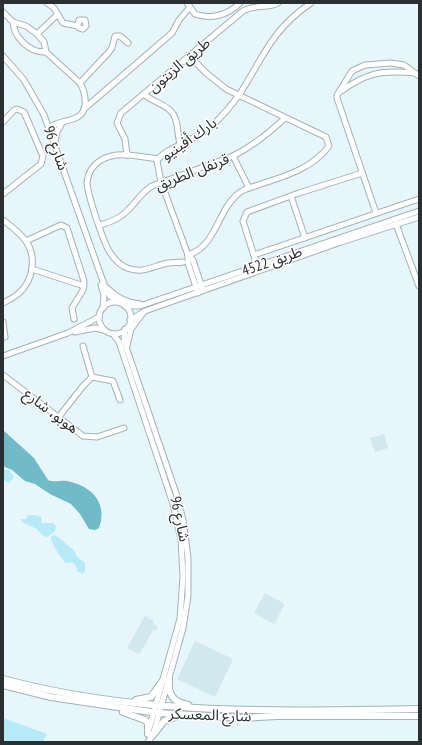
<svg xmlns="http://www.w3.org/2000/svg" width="422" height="745" font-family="'PT Sans Narrow','Noto Sans Arabic',sans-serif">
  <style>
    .built { fill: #d1e8ee }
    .green { fill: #b6eaf6 }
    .water { fill: #71baca }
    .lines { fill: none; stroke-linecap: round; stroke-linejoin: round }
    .minor-casing { stroke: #a3b2b6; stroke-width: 7 }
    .major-casing { stroke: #a3b2b6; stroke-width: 8 }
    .minor { stroke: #fff; stroke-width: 5 }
    .major { stroke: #fff; stroke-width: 6 }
    .labels { text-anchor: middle; stroke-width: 3; stroke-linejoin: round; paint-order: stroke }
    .street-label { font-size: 15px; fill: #2a3032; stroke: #fff }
  </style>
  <rect width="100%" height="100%" fill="#e6f6fa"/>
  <!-- built -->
  <g class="built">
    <polygon points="384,434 388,448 375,452 370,438"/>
    <polygon points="265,593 285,604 274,624 254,613"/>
    <polygon points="145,616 154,621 153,624 158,627 156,631 153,630 152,634 151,634 140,653 138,654 127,648"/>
    <polygon points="195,641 233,659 215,697 177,679"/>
  </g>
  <!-- green -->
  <g class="green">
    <polygon points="3,470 9,470 14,477 9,483 3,480"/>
    <polygon points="28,515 34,515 41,517 42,523 53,523 56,527 55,531 47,537 42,535 37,529 22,522 21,519 26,519"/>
    <path d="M54 535C62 539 66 545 73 549L77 557 85 563V570L83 574 77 571 76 566 72 562 66 563C61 558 51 543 51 537Z"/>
    <polygon points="3,718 47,734 43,742 3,742"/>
  </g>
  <!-- water -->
  <path class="water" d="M3 430 34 458 48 480C55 483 60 480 67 481 92 486 108 503 99 528L95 530 89 529 80 514 71 504 50 494 35 484 25 481 12 470 3 466Z"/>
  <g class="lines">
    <defs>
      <g id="minor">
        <polyline points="47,3 54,8 63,23 78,26 79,28 83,29 86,26 85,20 79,20 78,26"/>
        <path d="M187 3 195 14C211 20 228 15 240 3"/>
        <path d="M3 12 13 22 26 26 37 34 44 42 46 52 80 83C84 90 86 97 85 105 83 124 60 118 49 128"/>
        <path d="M13 22C14 38 30 53 46 52"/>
        <polyline points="37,34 57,15"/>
        <polyline points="3,56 24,80 44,115 106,290 110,296 118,302"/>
        <polyline points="80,83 108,53 112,48 115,36 120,36 128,43"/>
        <path d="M340 92C367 72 383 70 415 73"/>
        <path d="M144 94C154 104 172 104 176 121 179 130 177 137 181 146"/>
        <polyline points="84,109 172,33 179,20 190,7"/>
        <polyline points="3,122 14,110 17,109 24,112 43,156 41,164 3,194"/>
        <polyline points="55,142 57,132 61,125"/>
        <path d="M127 155 125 139 117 123 121 113 243 11C255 4 267 9 278 3"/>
        <polyline points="233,156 249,188"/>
        <path d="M158 159C140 157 118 150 101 160 93 165 88 173 87 182 87 193 104 245 111 254 115 260 120 265 127 268 143 274 153 266 168 263 173 262 178 263 183 262"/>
        <polyline points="291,196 305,238"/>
        <polyline points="376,213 337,98 337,95 352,71 365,65 391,63 404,65 419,76"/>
        <path d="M3 220C11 226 20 233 26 241 37 257 33 281 19 293 14 298 8 300 3 303"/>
        <polyline points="396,224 419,286"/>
        <path d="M100 225C112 222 121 218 129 209 137 201 142 192 152 186L233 156C253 146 269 133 285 118"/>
        <polyline points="26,241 61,225 67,228 84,281 83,290 72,308 74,319"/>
        <path d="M188 255C217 246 217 210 239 193 245 188 254 187 261 184 286 176 313 168 329 146L326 137 226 89 205 72 189 55"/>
        <polyline points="188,255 193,260 202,288"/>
        <polyline points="254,255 419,199"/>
        <polyline points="253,267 255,259 243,221 247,212 299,193 362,173"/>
        <polyline points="32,269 84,286"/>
        <polyline points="101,285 104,295 103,308"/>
        <path d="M107 288C116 297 128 303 140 304"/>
        <path d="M198 293 188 263V255L161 182 157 161C164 148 199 139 213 125 222 116 231 106 239 95 263 58 271 30 311 3"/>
        <circle cx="115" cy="318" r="16"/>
        <polyline points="125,306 140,306 419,211"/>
        <polyline points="130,320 145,311 341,242 419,217"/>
        <polyline points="3,322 5,337"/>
        <polyline points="125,329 124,341 176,493 183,520 188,558 188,596 183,628 153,735 148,742"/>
        <polyline points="75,332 95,328 104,330"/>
        <polyline points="113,334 119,342 173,504 181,540 183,576 180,619 149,729"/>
        <polyline points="83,346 92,377"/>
        <polyline points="127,346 131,329 143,313"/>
        <polyline points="3,356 68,333 99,317"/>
        <polyline points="3,375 83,436 97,437 124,428"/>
        <polyline points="58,418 83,386 92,377 113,381 120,400"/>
      </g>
      <g id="major">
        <path d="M3 679C139 716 279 711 419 709"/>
        <path d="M169 680C168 695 173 702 188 705"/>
        <polyline points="3,685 51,697 158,713 242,718 277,716 419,716"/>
        <polyline points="136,700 151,697 164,679"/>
        <polyline points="123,712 145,720 148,723 148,734 153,735 164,721 178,716"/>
      </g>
    </defs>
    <!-- minor casing -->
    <use href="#minor" class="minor-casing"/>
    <!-- major casing -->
    <use href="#major" class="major-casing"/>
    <!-- minor -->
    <use href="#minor" class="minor"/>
    <!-- major -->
    <use href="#major" class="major"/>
  </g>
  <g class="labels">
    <!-- street labels -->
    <g class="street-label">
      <text transform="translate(179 65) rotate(-40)" y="5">طريق الزيتون</text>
      <text transform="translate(189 139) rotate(-35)" y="5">بارك أفينيو</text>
      <text transform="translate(56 148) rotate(70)" y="5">شارع 96</text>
      <text transform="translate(192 172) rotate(-21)" y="5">قرنفل الطريق</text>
      <text transform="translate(272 261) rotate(-19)" y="5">طريق 4522</text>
      <text transform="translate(51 411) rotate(37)" y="5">هوبو، شارع</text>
      <text transform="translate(180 519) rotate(78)" y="5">شارع 96</text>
      <text transform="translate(210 715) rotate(2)" y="5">شارع المعسكر</text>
    </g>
  </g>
  <!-- border -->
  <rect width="422" height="745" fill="none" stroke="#2a3032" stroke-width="8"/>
</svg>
